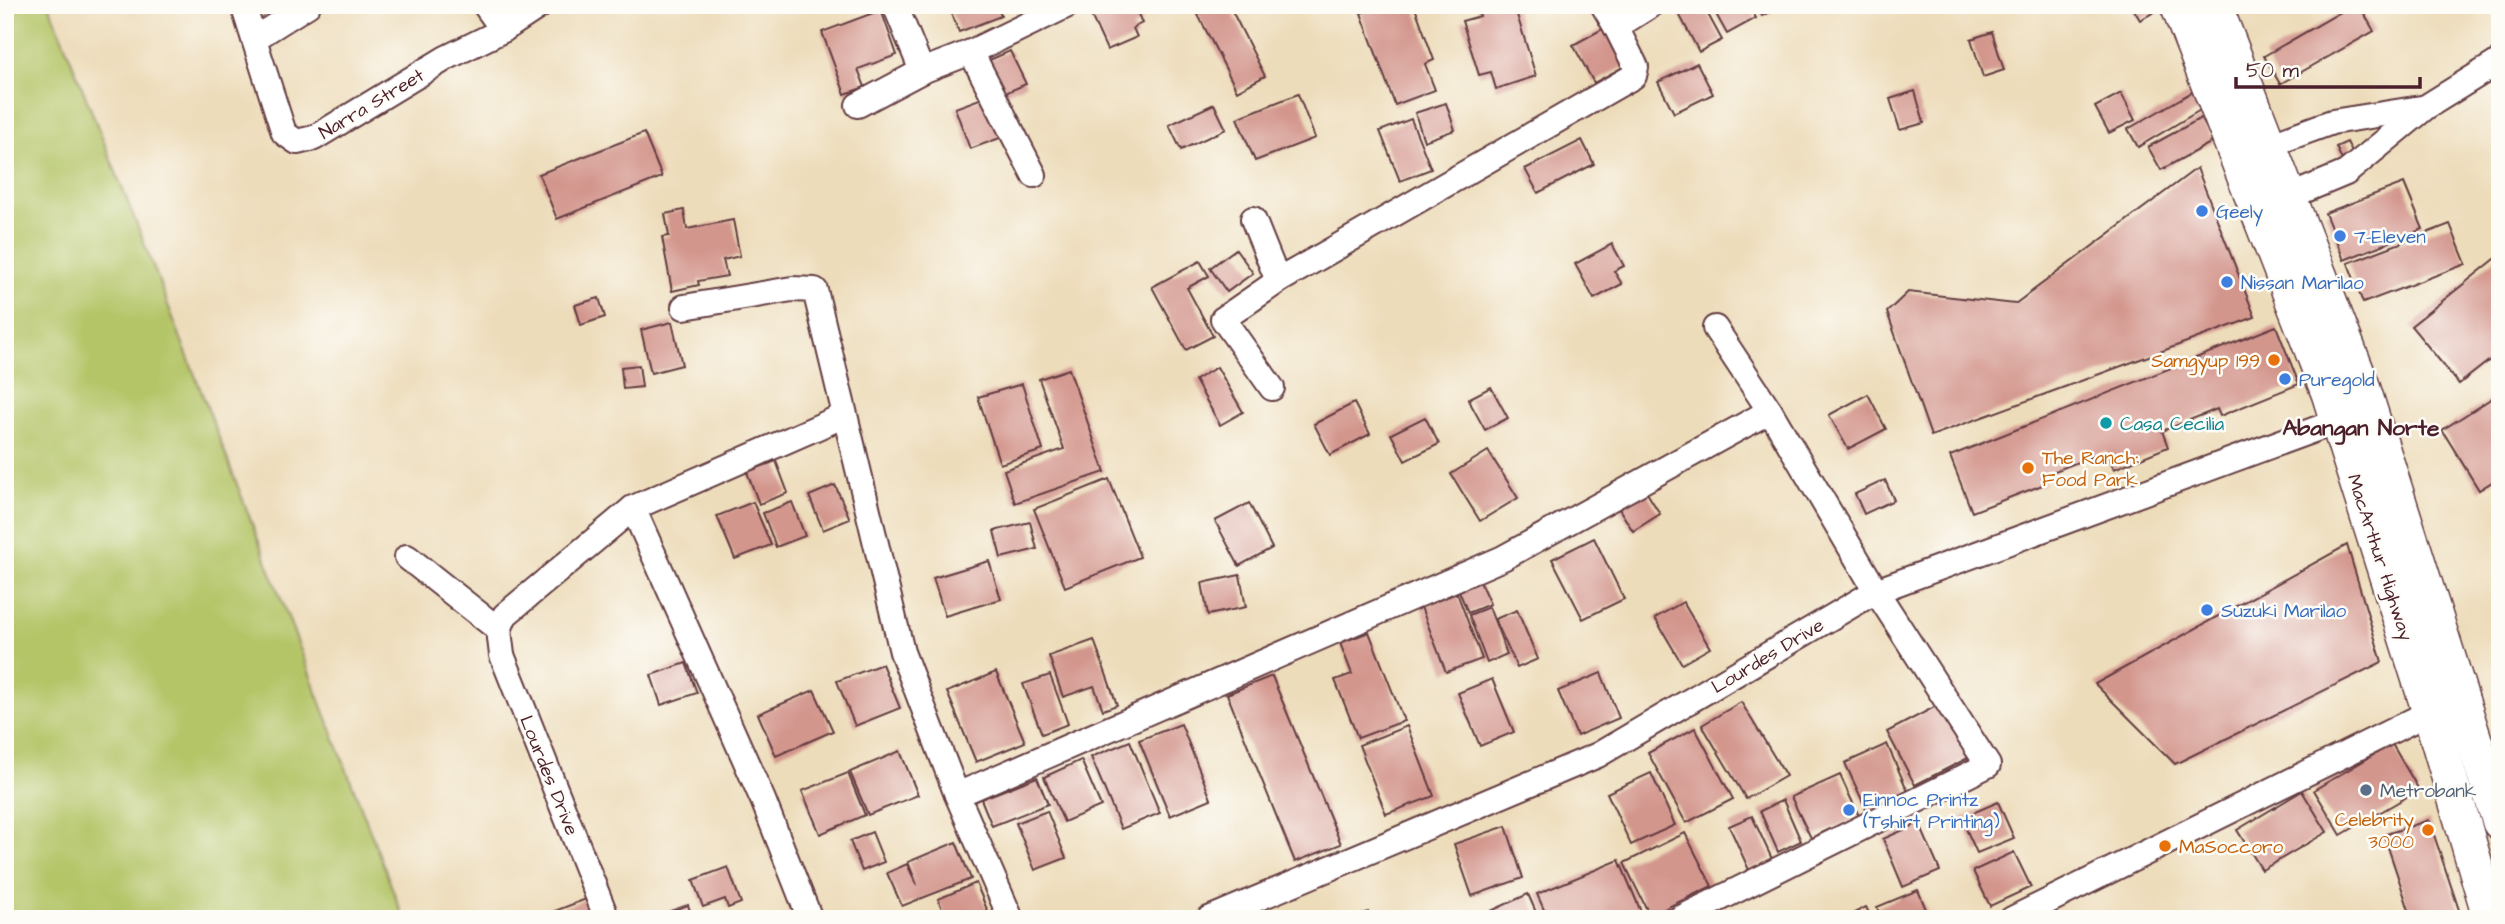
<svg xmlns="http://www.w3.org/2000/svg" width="2505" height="924" font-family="'Architects Daughter',sans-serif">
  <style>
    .green { fill: #b4c568; stroke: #7f724a; stroke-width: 2 }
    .building { fill: #d3968d }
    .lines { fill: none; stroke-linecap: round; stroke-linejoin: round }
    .minor-casing { stroke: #623b40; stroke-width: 28 }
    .highway-casing { stroke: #623b40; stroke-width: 38 }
    .minor { stroke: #fff; stroke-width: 24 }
    .highway { stroke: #fff; stroke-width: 35 }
    .shop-dot { fill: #3f7fe0; stroke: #fdfcf7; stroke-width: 2.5 }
    .food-dot { fill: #e8710a; stroke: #fdfcf7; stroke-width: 2.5 }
    .culture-dot { fill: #0f9aa8; stroke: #fdfcf7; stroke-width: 2.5 }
    .service-dot { fill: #5c6f8a; stroke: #fdfcf7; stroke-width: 2.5 }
    .labels { text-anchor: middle; stroke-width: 5; stroke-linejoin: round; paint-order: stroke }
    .street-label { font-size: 19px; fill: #4a1f2b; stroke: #fdfcf7 }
    .shop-label { font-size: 19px; fill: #366cbe; stroke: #fdfcf7; text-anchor: start }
    .food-label { font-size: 19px; fill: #c56008; stroke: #fdfcf7; text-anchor: end }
    .culture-label { font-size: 19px; fill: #0d838f; stroke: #fdfcf7; text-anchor: start }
    .service-label { font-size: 19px; fill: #4e5e75; stroke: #fdfcf7; text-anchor: start }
    .quarter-label { font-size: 23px; font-weight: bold; fill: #4a1f2b; stroke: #fdfcf7 }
  </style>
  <rect width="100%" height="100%" fill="#fdfcf7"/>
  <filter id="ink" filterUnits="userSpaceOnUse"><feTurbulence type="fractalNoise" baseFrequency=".0143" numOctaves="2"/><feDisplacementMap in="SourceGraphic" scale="14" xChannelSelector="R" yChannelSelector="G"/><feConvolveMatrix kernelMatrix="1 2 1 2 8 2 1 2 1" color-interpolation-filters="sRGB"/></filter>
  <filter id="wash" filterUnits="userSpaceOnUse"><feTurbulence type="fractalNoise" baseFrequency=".00686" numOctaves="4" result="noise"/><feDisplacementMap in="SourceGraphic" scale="28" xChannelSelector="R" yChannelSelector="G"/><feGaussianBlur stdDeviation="1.57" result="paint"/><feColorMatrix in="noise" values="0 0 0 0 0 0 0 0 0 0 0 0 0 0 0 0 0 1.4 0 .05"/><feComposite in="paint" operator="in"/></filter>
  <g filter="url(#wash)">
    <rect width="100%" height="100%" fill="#eddcba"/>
    <!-- green -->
    <polygon class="green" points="5,5 49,5 143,240 404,919 5,919"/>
    <g id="blocks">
      <!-- building -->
      <g class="building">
        <polygon points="954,5 997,5 1001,16 959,32 950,9"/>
        <polygon points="1095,5 1134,5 1142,23 1133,28 1137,37 1107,50 1088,9"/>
        <polygon points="1193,5 1229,5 1265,76 1237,91"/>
        <polygon points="1381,5 1414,5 1434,60 1425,64 1435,90 1395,105 1361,13"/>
        <polygon points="1477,5 1514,5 1536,76 1496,89 1491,72 1479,75 1462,21 1480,16"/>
        <polygon points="1695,5 1703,5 1722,40 1699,52 1679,14"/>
        <polygon points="1711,5 1749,5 1756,18 1727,34"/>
        <polygon points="1757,5 1784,5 1762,16"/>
        <polygon points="2131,5 2160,5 2162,8 2140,20"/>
        <polygon points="2353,5 2359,5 2374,31 2280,84 2264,56"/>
        <polygon points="881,10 897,55 858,69 865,87 845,94 822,32"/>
        <polygon points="1606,27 1627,65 1594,83 1573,45"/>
        <polygon points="1992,32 2004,70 1983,77 1971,39"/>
        <polygon points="1010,51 1026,84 1001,95 985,62"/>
        <polygon points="1697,63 1713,94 1674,113 1658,82"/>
        <polygon points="1915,91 1924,123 1900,130 1890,99"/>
        <polygon points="2192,92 2202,109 2138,147 2128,129"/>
        <polygon points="2121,93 2135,120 2109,133 2095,107"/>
        <polygon points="1298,94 1315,138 1255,161 1237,118"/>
        <polygon points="985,97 1000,138 970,149 955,108"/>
        <polygon points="1446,103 1455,130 1424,141 1415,113"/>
        <polygon points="1214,104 1226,129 1181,150 1169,125"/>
        <polygon points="2201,118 2214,141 2161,170 2148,147"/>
        <polygon points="1411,119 1431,169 1400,181 1380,131"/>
        <polygon points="644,133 662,177 557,219 539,174"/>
        <polygon points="1582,140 1594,164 1538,193 1525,169"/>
        <polygon points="2347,142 2354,156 2343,162 2336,147"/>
        <polygon points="2197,168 2255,317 1931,436 1887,312 1908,292 2015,304"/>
        <polygon points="2404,183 2423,229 2344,260 2325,213"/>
        <polygon points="684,210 687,229 733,220 740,256 723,260 727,276 698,281 699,285 672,291 662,237 669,236 665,214"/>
        <polygon points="2450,224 2466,264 2363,303 2348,263"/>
        <polygon points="1612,244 1624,266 1614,271 1622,284 1594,299 1575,264"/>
        <polygon points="1236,249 1253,273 1227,292 1210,268"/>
        <polygon points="2500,255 2500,352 2459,384 2411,326"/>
        <polygon points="1200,261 1209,276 1187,288 1213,336 1186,350 1152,287"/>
        <polygon points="599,298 605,317 581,325 575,305"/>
        <polygon points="672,322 682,365 651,373 641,330"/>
        <polygon points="2276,326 2299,384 2220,416 2217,409 2162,431 2168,447 2114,469 2106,451 2042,476 2045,484 1972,512 1950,456"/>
        <polygon points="639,365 642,387 623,389 621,367"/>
        <polygon points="1217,367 1243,412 1220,425 1195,380"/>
        <polygon points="1069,369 1105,472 1015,503 1004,470 1064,449 1039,379"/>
        <polygon points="1022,384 1043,450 1000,464 978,397"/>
        <polygon points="1491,387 1508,418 1485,430 1468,399"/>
        <polygon points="2500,393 2500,477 2479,490 2442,430"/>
        <polygon points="1868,394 1886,429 1848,449 1829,415"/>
        <polygon points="1354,403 1370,434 1330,455 1314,424"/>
        <polygon points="1425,417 1439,444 1405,461 1391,434"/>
        <polygon points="1488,451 1518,498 1480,521 1451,474"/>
        <polygon points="776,461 788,493 759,504 747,472"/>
        <polygon points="1109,479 1140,557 1065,587 1034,509"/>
        <polygon points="1885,480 1894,500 1864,514 1855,494"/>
        <polygon points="835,485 850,519 823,530 809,496"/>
        <polygon points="1644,488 1660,514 1633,531 1616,504"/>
        <polygon points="753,502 771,545 735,559 717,516"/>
        <polygon points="792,502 805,536 776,547 763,513"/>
        <polygon points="1249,503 1272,548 1239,566 1215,521"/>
        <polygon points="1030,522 1037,549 1001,558 994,531"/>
        <polygon points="1594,538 1624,599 1583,619 1552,559"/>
        <polygon points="2347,545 2382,662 2175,764 2095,684"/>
        <polygon points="989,561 1001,599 945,616 933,578"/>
        <polygon points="1240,575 1246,607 1208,615 1202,583"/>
        <polygon points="1480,582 1490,604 1468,613 1459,591"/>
        <polygon points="1457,593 1482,659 1446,672 1421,607"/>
        <polygon points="1683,602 1710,648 1682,664 1655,618"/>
        <polygon points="1489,607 1507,654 1487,663 1469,615"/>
        <polygon points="1517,610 1538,659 1517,668 1495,619"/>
        <polygon points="1369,632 1404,721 1358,738 1335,680 1352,674 1340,643"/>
        <polygon points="1094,640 1117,705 1103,710 1094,686 1063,697 1049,656"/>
        <polygon points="686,663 697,693 661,705 651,675"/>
        <polygon points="882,664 900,708 855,726 837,681"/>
        <polygon points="996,672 1025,742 976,762 947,692"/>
        <polygon points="1601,673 1619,718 1577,736 1558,691"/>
        <polygon points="1050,675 1068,724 1042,734 1023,684"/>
        <polygon points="1272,676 1341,844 1295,862 1227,694"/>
        <polygon points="1492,679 1514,732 1480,746 1458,693"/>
        <polygon points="814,690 833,731 776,756 758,714"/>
        <polygon points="1741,702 1786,776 1746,799 1702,725"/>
        <polygon points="1940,704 1968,758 1915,785 1887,732"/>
        <polygon points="1181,724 1211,799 1170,816 1139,740"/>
        <polygon points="1407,726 1434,796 1386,814 1359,745"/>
        <polygon points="1695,728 1733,799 1686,823 1648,753"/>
        <polygon points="1130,741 1160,813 1121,829 1091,757"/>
        <polygon points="1887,744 1909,794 1868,813 1845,763"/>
        <polygon points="2392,744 2419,790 2341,835 2314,790"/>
        <polygon points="900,751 918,795 868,815 850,772"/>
        <polygon points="1081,760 1101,806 1064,822 1044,777"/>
        <polygon points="848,773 865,815 820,834 802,791"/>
        <polygon points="1651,773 1675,825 1631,845 1607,793"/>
        <polygon points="1840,775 1859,816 1811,838 1791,797"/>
        <polygon points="1037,777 1048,804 992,826 981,799"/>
        <polygon points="2302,791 2327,832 2262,870 2237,830"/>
        <polygon points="1783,800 1801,841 1778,852 1760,811"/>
        <polygon points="1998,802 2014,838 1977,853 1961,818"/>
        <polygon points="1047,811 1066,858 1035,870 1016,823"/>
        <polygon points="1752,816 1772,859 1749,870 1729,826"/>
        <polygon points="2429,820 2462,919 2412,919 2384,835"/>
        <polygon points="1919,823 1940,871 1903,887 1883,839"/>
        <polygon points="1506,826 1523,878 1472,896 1454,844"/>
        <polygon points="872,832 884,862 862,871 850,841"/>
        <polygon points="1685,833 1712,886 1650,916 1624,863"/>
        <polygon points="956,842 971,879 902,906 887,873 907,864 917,885 908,862"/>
        <polygon points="2014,852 2031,887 1990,906 1973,871"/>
        <polygon points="1619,860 1642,914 1630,919 1548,919 1537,894"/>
        <polygon points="728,867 741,903 728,908 725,899 703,907 693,880"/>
        <polygon points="976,883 991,919 946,919 938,899"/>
        <polygon points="1918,890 1930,919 1881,919 1877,907"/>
        <polygon points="1528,894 1539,919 1494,919 1491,911"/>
        <polygon points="586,899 594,919 549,919 547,914"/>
        <polygon points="688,905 693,919 650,919 650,918"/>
        <polygon points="1866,907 1872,919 1842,919"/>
        <polygon points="1368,912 1370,919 1352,919"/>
      </g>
    </g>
  </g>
  <g filter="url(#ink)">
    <use href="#blocks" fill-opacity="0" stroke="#623b40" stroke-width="2"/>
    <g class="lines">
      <defs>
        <g id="minor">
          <polyline points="243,5 284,133 297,142 314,138 446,58 503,30 541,5"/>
          <polyline points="485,5 503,30"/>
          <polyline points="895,5 922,71 971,52"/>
          <polyline points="1603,5 1616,27 1651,5"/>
          <polyline points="254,39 308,5"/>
          <polyline points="858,105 922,71"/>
          <polyline points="2269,145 2332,122 2421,108"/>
          <polyline points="1034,175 971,52 1068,5"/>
          <polyline points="2291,196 2346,173 2426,107 2500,61"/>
          <polyline points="1253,219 1278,281 1634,76 1636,67 1616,27"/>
          <polyline points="684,307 792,289 815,290 902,652 957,795 1503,558 1770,411"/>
          <polyline points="1272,388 1223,319 1278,281"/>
          <polyline points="633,508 763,800 810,919"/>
          <polyline points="407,557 499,630"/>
          <polyline points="499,630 505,615 633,508 843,416"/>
          <polyline points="499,630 502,655 607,919"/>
          <polyline points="957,795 1011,919"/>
          <polyline points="1209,919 1598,755 1876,591 2338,421"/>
          <polyline points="1679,919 1988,765 1876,591 1770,411 1715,328"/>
          <polyline points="2012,919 2430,712"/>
        </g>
        <g id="highway">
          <polyline points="2178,5 2329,393 2430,712 2491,919"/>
          <polyline points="2214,5 2361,383 2500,822"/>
        </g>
      </defs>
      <!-- minor casing -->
      <use href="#minor" class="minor-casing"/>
      <!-- highway casing -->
      <use href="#highway" class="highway-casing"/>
      <!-- minor -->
      <use href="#minor" class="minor"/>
      <!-- highway -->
      <use href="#highway" class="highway"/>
    </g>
  </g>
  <!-- markers -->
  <g class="shop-dot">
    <circle cx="2202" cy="211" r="7"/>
    <circle cx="2340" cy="236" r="7"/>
    <circle cx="2227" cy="282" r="7"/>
    <circle cx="2285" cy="379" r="7"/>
    <circle cx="2207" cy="610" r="7"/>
    <circle cx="1849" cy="810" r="7"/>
  </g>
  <g class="food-dot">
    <circle cx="2274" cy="360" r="7"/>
    <circle cx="2028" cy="468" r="7"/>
    <circle cx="2428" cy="830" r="7"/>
    <circle cx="2165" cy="846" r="7"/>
  </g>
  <circle class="culture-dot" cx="2106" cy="423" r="7"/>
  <circle class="service-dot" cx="2366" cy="790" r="7"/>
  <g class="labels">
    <!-- street labels -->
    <g class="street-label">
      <text transform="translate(371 103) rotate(-31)" y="7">Narra Street</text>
      <text transform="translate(2381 557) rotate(72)" y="7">MacArthur Highway</text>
      <text transform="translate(1767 655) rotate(-31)" y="7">Lourdes Drive</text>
      <text transform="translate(550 775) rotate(68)" y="7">Lourdes Drive</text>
    </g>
    <!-- shop labels -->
    <g class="shop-label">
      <text x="2216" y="218">Geely</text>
      <text x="2354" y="243">7-Eleven</text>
      <text x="2241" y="289">Nissan Marilao</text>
      <text x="2299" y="386">Puregold</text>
      <text x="2221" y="617">Suzuki Marilao</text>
      <text x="1863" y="806">Einnoc Printz<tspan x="1863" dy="22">(Tshirt Printing)</tspan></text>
    </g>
    <!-- food labels -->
    <g class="food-label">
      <text x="2260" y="367">Samgyup 199</text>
      <text x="2042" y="464" text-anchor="start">The Ranch:<tspan x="2042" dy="22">Food Park</tspan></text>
      <text x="2414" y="826">Celebrity<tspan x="2414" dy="22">3000</tspan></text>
      <text x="2179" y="853" text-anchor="start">MaSoccoro</text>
    </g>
    <!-- culture labels -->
    <g class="culture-label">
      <text x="2120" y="430">Casa Cecilia</text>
    </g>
    <!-- service labels -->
    <g class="service-label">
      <text x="2380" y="797">Metrobank</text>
    </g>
    <!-- quarter labels -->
    <g class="quarter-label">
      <text x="2361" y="435">Abangan Norte</text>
    </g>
  </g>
  <!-- margin -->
  <rect width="2505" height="924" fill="none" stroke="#fdfcf7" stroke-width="28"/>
  <!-- scale -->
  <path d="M2236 77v10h184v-10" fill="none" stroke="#4a1f2b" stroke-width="3.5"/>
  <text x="2246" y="77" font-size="21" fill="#4a1f2b" stroke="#fdfcf7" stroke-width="5" paint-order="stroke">50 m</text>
</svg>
